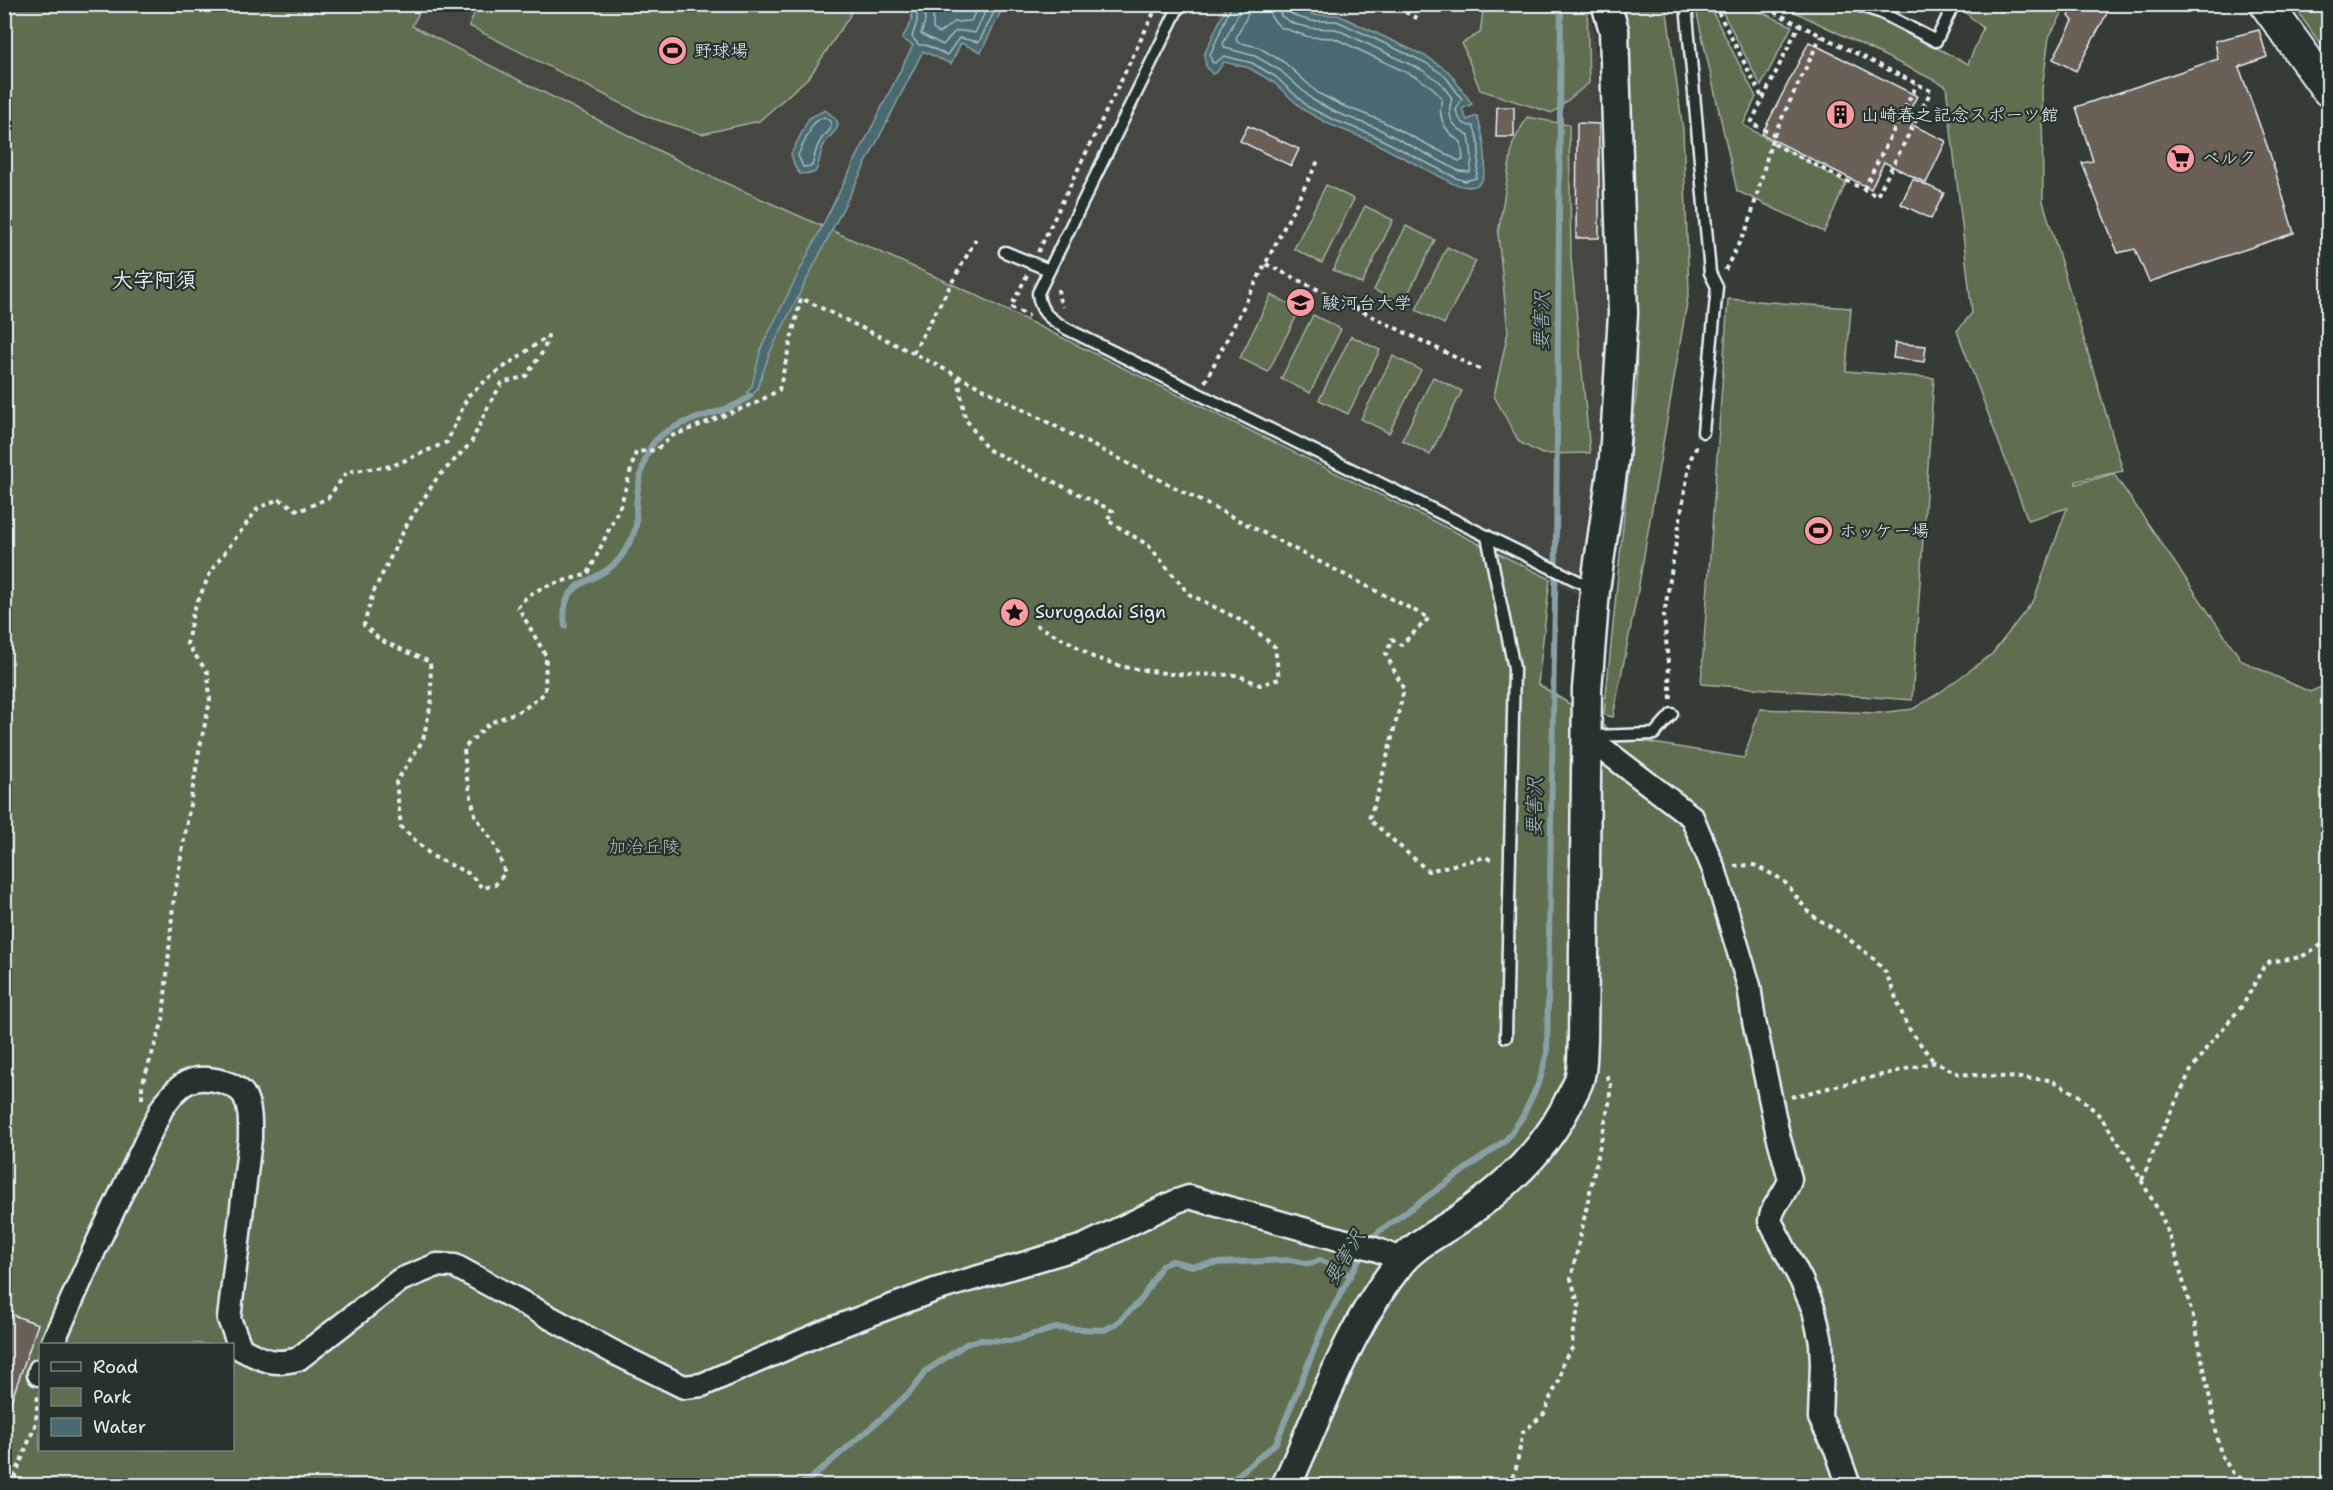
<svg xmlns="http://www.w3.org/2000/svg" width="2333" height="1490" font-family="'Shantell Sans','Klee One',sans-serif">
  <style>
    .built { fill: #44473f }
    .green { fill: #5f6e4f; stroke: #a4b0a4; stroke-width: 1.5; fill-rule: evenodd }
    .water { fill: #486b6f; stroke: #88a1a6; stroke-width: 1.5 }
    .lines { fill: none; stroke-linecap: round; stroke-linejoin: round }
    .shore { stroke: #a8bbc1; stroke-width: 1.5 }
    .stream { stroke: #88a1a6; stroke-width: 6 }
    .building { fill: #6b6055; stroke: #e8f1f8; stroke-width: 1.5 }
    .service-casing { stroke: #e8f1f8; stroke-width: 15 }
    .minor-casing { stroke: #e8f1f8; stroke-width: 27 }
    .tertiary-casing { stroke: #e8f1f8; stroke-width: 33 }
    .secondary-casing { stroke: #e8f1f8; stroke-width: 36 }
    .path { stroke: #e8f1f8; stroke-width: 4; stroke-dasharray: 4.5 4.5; stroke-linecap: butt }
    .service { stroke: #26332d; stroke-width: 10 }
    .minor { stroke: #26332d; stroke-width: 22 }
    .tertiary { stroke: #26332d; stroke-width: 28 }
    .secondary { stroke: #26332d; stroke-width: 32 }
    .labels { text-anchor: middle; stroke-width: 4.5; stroke-linejoin: round; paint-order: stroke }
    .poi-label { font-size: 18px; fill: #e8f1f8; stroke: #26332d; text-anchor: start }
    .park-label { font-size: 18px; fill: #b1bdb4; stroke: #26332d }
    .water-label { font-size: 20px; font-style: italic; fill: #a8bbc1; stroke: #26332d }
    .quarter-label { font-size: 21px; font-weight: bold; fill: #e8f1f8; stroke: #26332d }
  </style>
  <rect width="100%" height="100%" fill="#343c35"/>
  <filter id="ink" filterUnits="userSpaceOnUse"><feTurbulence type="fractalNoise" baseFrequency=".0167" numOctaves="2"/><feDisplacementMap in="SourceGraphic" scale="12" xChannelSelector="R" yChannelSelector="G"/><feConvolveMatrix kernelMatrix="1 2 1 2 8 2 1 2 1" color-interpolation-filters="sRGB"/></filter>
  <g filter="url(#ink)">
    <!-- built -->
    <polygon class="built" points="327,5 1588,5 1594,32 1597,69 1607,294 1602,416 1585,558 1577,594 1020,313 709,188"/>
    <!-- green -->
    <g class="green">
      <path d="M5 5H423L412 26 701 172 974 294 1550 579 1538 684 1623 738 1744 758 1760 709 1879 713 1913 709 1939 693 1992 654 2034 600 2067 508 2028 520 1957 331 1972 313 1946 86 1781 5H1834L1883 20 1968 64 1983 28 1967 14 1961 5H2067L2049 37 2042 89 2043 201 2123 471 2076 481V484L2114 474 2242 661 2310 692 2328 684V1485L5 1486ZM40 1344H232V1450H40Z"/>
      <polygon points="478,5 478,4 854,5 849,17 810,76 759,121 702,134 648,117 469,26"/>
      <polygon points="1484,5 1587,5 1589,83 1552,113 1480,90 1462,43 1480,33"/>
      <polygon points="1620,5 1666,5 1683,130 1689,291 1638,590 1613,717 1604,715 1637,385 1634,181 1623,14"/>
      <polygon points="1695,5 1709,5 1756,97 1743,125 1846,183 1824,232 1737,191"/>
      <polygon points="1719,5 1746,5 1792,26 1761,86"/>
      <polygon points="2293,5 2328,5 2328,55"/>
      <polygon points="1527,117 1569,125 1571,258 1590,453 1542,454 1519,442 1494,396 1508,332 1498,234 1513,143"/>
      <polygon points="1326,185 1354,199 1322,263 1294,249"/>
      <polygon points="1365,206 1393,220 1362,284 1333,270"/>
      <polygon points="1406,226 1435,240 1403,304 1374,290"/>
      <polygon points="1447,247 1476,261 1444,324 1416,310"/>
      <polygon points="1271,295 1300,309 1268,372 1240,358"/>
      <polygon points="1728,299 1851,308 1846,371 1934,378 1912,700 1701,684"/>
      <polygon points="1313,315 1341,329 1310,393 1281,379"/>
      <polygon points="1351,336 1380,350 1348,414 1319,400"/>
      <polygon points="1393,356 1421,370 1389,433 1361,419"/>
      <polygon points="1433,377 1462,391 1430,455 1402,440"/>
    </g>
    <!-- water -->
    <g class="water">
      <polygon points="911,5 1004,5 981,52 961,43 951,64 923,51 770,352 757,389 751,397 747,392 752,386 761,348 913,45 902,39 912,20"/>
      <path d="M1227 5H1288L1300 11 1314 15H1338L1429 58 1449 72 1472 104 1462 109 1467 120 1477 116C1482 130 1493 176 1477 185 1471 189 1461 186 1454 184L1371 141 1331 125 1305 111 1273 82 1249 68 1224 62 1217 72 1212 74 1206 66 1204 55Z"/>
      <path d="M825 110C848 126 836 127 825 143 820 151 820 162 816 171L813 173 800 174 795 167 791 154 809 118Z"/>
    </g>
    <g class="lines">
      <!-- shore -->
      <g class="shore">
        <polyline points="917,4 917,21 912,37 919,45 926,45 947,55 959,38 979,42 998,4"/>
        <path d="M924 4 925 21 921 34 943 45C959 27 952 30 975 33L989 4"/>
        <polyline points="933,4 933,29 939,33 954,22 971,21 979,4"/>
        <path d="M1232 4 1210 55 1212 62 1215 63 1224 56 1252 63 1276 77 1308 107 1334 120 1373 135 1456 178 1465 181 1476 178C1480 162 1481 141 1473 126 1463 126 1459 120 1456 110L1462 99 1445 76 1426 63 1337 21H1312L1297 17 1287 11 1285 4"/>
        <path d="M1240 4 1239 12 1223 44 1225 48 1255 56 1281 71 1313 100 1337 113 1377 128 1459 171 1470 172 1472 158 1469 135C1452 127 1446 117 1452 98L1440 82 1422 70 1336 29 1311 28 1294 24 1281 16 1277 4"/>
        <path d="M1249 4 1248 14 1236 38 1237 42 1258 47 1285 63 1318 93 1341 105 1380 120 1459 161 1463 160 1461 142C1445 132 1437 118 1442 99L1433 88 1418 78 1334 38 1309 37 1280 27 1271 17 1268 4"/>
        <polygon points="824,117 831,122 830,130 822,138 817,147 812,166 803,167 798,155 814,122"/>
      </g>
      <!-- stream -->
      <g class="stream">
        <path d="M565 626C558 574 600 588 623 554 628 546 635 534 636 525 637 520 636 515 636 511 636 493 643 454 655 441 680 415 723 417 750 396"/>
        <polyline points="1369,1241 1381,1230 1506,1140 1523,1116 1540,1080 1547,1053 1556,541 1561,4"/>
        <polyline points="796,1486 810,1479 882,1418 911,1391 926,1371 966,1344 980,1340 1010,1341 1056,1328 1104,1330 1116,1324 1141,1300 1162,1265 1172,1261 1193,1266 1215,1263 1290,1260 1310,1264 1320,1260 1351,1275"/>
        <polyline points="1225,1486 1276,1443 1324,1325 1364,1250"/>
      </g>
    </g>
    <!-- building -->
    <g class="building">
      <polygon points="2075,4 2112,4 2076,71 2053,59 2073,21 2069,16"/>
      <polygon points="2259,30 2267,57 2239,67 2270,154 2294,233 2149,282 2135,249 2118,253 2082,163 2093,161 2076,107 2218,59 2215,41"/>
      <polygon points="1809,42 1917,96 1904,121 1946,141 1926,183 1884,162 1871,189 1762,134"/>
      <polygon points="1497,107 1514,107 1514,137 1496,137"/>
      <polygon points="1577,123 1599,124 1599,238 1576,238"/>
      <polygon points="1248,126 1299,149 1291,166 1240,141"/>
      <polygon points="1913,179 1944,193 1931,219 1901,204"/>
      <polygon points="1895,343 1926,346 1924,362 1893,358"/>
      <polygon points="4,1312 38,1324 7,1413 4,1412"/>
    </g>
    <g class="lines">
      <defs>
        <g id="service">
          <path d="M1180 4 1038 293C1040 314 1051 319 1067 329L1594 589"/>
          <polyline points="1686,4 1710,273 1717,287 1703,432"/>
          <polyline points="1855,4 1882,13 1936,41 1950,12 1942,4"/>
          <polyline points="1005,252 1049,270"/>
          <polyline points="1487,536 1514,668 1506,1037"/>
          <polyline points="1592,736 1654,734 1672,714"/>
        </g>
        <g id="minor">
          <path d="M1586 736 1692 817 1715 872 1749 986 1754 1021 1778 1135 1790 1179C1786 1195 1772 1204 1770 1221L1801 1280 1814 1310 1821 1342 1822 1365 1820 1418 1836 1449 1849 1486"/>
          <path d="M52 1344 97 1244 162 1108C179 1083 192 1073 223 1082 231 1084 242 1090 245 1097 251 1110 250 1125 250 1139L229 1319 241 1349C264 1360 272 1366 298 1359L400 1280 437 1265 455 1266 617 1354 684 1387 702 1385 826 1331 935 1290 1084 1246 1177 1201 1189 1197 1378 1250 1402 1260"/>
          <polyline points="39,1374 40,1370"/>
        </g>
        <path id="tertiary" d="M1286 1486C1321 1411 1348 1327 1400 1263 1415 1244 1439 1233 1458 1220 1506 1186 1546 1151 1571 1097 1574 1091 1579 1083 1580 1076 1583 1065 1582 1052 1583 1040L1587 689 1595 590 1614 458 1623 314 1614 30 1606 4"/>
        <polyline id="secondary" points="2266,4 2328,90"/>
      </defs>
      <!-- service casing -->
      <use href="#service" class="service-casing"/>
      <!-- minor casing -->
      <use href="#minor" class="minor-casing"/>
      <!-- tertiary casing -->
      <use href="#tertiary" class="tertiary-casing"/>
      <!-- secondary casing -->
      <use href="#secondary" class="secondary-casing"/>
      <!-- path -->
      <g class="path">
        <polyline points="1389,4 1421,20"/>
        <polyline points="1714,4 1762,97"/>
        <polyline points="1758,4 1931,91 1877,196 1772,143"/>
        <polyline points="415,12 419,4"/>
        <polyline points="1775,135 1751,123 1799,25"/>
        <polyline points="1864,189 1917,84"/>
        <polyline points="1038,252 1158,4"/>
        <polyline points="1266,264 1483,371"/>
        <polyline points="1725,270 1749,224 1772,139 1821,36"/>
        <polyline points="1027,275 1011,307 1029,316"/>
        <polyline points="1058,289 1059,298 1063,307"/>
        <polyline points="913,353 976,239"/>
        <polyline points="958,377 965,418 987,449 1113,511 1107,520 1148,545 1189,594 1248,624 1275,647 1279,679 1260,685 1237,675 1171,674 1124,667 1093,657 1071,643 1034,624"/>
        <polyline points="1205,382 1319,159"/>
        <polyline points="1671,699 1664,615 1690,460 1698,444"/>
        <polyline points="1734,866 1754,865 1783,880 1810,914 1845,936 1875,960 1886,973 1907,1026 1934,1062"/>
        <polyline points="1791,1097 1935,1062 1959,1074 2051,1080 2078,1095 2101,1117 2128,1157 2162,1217 2176,1255 2196,1328 2221,1455 2233,1473 2251,1486"/>
        <path d="M142 1099V1085L163 1020 173 905 199 751 210 701 208 673 187 644 193 612 211 571 258 508 279 499 299 511 328 498 347 472 392 466 447 442 468 396 490 377 548 336 544 350 526 376 502 383 489 405 471 443 437 478 406 526 373 593 364 625 380 640 430 662 432 699 423 740 396 782 401 827 432 856 470 874 482 888 495 885 505 873 496 847 475 815 466 774 464 748 490 723 524 709 545 693 546 656 518 607C532 585 564 582 588 574L621 504 636 452 656 450 672 436 758 402 779 390 801 298 913 353 1429 618 1401 645 1392 639 1386 654 1404 690 1379 789 1369 819 1428 871 1486 857 1494 862"/>
        <polyline points="2142,1180 2161,1133 2190,1072 2208,1046 2243,1005 2263,968 2270,962 2301,957 2328,941"/>
        <polyline points="1866,1479 1879,1479 1888,1486"/>
        <polyline points="11,1486 36,1423 38,1392"/>
        <polyline points="1509,1486 1516,1468 1523,1432 1544,1414 1551,1396 1560,1379 1563,1361 1573,1347 1572,1335 1579,1306 1571,1279 1609,1104 1611,1083 1606,1075"/>
      </g>
      <!-- service -->
      <use href="#service" class="service"/>
      <!-- minor -->
      <use href="#minor" class="minor"/>
      <!-- tertiary -->
      <use href="#tertiary" class="tertiary"/>
      <!-- secondary -->
      <use href="#secondary" class="secondary"/>
    </g>
  </g>
  <!-- icons -->
  <defs>
    <symbol id="stadium-disc" viewBox="-11 -11 22 22"><circle r="9.5" fill="#ff9aa2" stroke="#26332d"/><path d="M0-5a6.5 5 0 1 0 0 10a6.5 5 0 1 0 0-10ZM-3.5-1.8h7v3.6h-7Z" fill="#111"/></symbol>
    <symbol id="building-disc" viewBox="-11 -11 22 22"><circle r="9.5" fill="#ff9aa2" stroke="#26332d"/><path d="M-4-6H4V6H1V3H-1V6H-4ZM-2.5-4.3h1.7v1.8h-1.7ZM.8-4.3h1.7v1.8H.8ZM-2.5-1h1.7V.8h-1.7ZM.8-1h1.7V.8H.8Z" fill="#111"/></symbol>
    <symbol id="supermarket-disc" viewBox="-11 -11 22 22"><circle r="9.5" fill="#ff9aa2" stroke="#26332d"/><path d="M-6-5.5h2.5l.6 2H6L4.5 2H-2.5L-4.4-4H-6ZM-1.5 3.2a1.3 1.3 0 1 0 .1 0ZM3 3.2a1.3 1.3 0 1 0 .1 0Z" fill="#111"/></symbol>
    <symbol id="university-disc" viewBox="-11 -11 22 22"><circle r="9.5" fill="#ff9aa2" stroke="#26332d"/><path d="M0-5L7-2L0 1L-7-2ZM-4 1L0 2.5L4 1V4Q0 6-4 4Z" fill="#111"/></symbol>
    <symbol id="sight-disc" viewBox="-11 -11 22 22"><circle r="9.5" fill="#ff9aa2" stroke="#26332d"/><path d="M0-6L1.8-2.2L6-1.7L2.9 1.2L3.7 5.4L0 3.3L-3.7 5.4L-2.9 1.2L-6-1.7L-1.8-2.2Z" fill="#111"/></symbol>
  </defs>
  <g fill-rule="evenodd">
    <use href="#stadium-disc" x="656" y="34" width="33" height="33"/>
    <use href="#building-disc" x="1824" y="98" width="33" height="33"/>
    <use href="#supermarket-disc" x="2164" y="142" width="33" height="33"/>
    <use href="#university-disc" x="1284" y="286" width="33" height="33"/>
    <use href="#stadium-disc" x="1802" y="514" width="33" height="33"/>
    <use href="#sight-disc" x="998" y="596" width="33" height="33"/>
  </g>
  <g class="labels">
    <!-- poi labels -->
    <g class="poi-label">
      <text x="694" y="57">野球場</text>
      <text x="1861" y="121">山崎春之記念スポーツ館</text>
      <text x="2202" y="164">ベルク</text>
      <text x="1322" y="309">駿河台大学</text>
      <text x="1839" y="537">ホッケー場</text>
      <text x="1035" y="618">Surugadai Sign</text>
    </g>
    <!-- park labels -->
    <g class="park-label">
      <text x="644" y="853">加治丘陵</text>
    </g>
    <!-- water labels -->
    <g class="water-label">
      <text transform="translate(1541 321) rotate(-89)" y="7">要害沢</text>
      <text transform="translate(1534 807) rotate(-89)" y="7">要害沢</text>
      <text transform="translate(1344 1257) rotate(-59)" y="7">要害沢</text>
    </g>
    <!-- quarter labels -->
    <g class="quarter-label">
      <text x="154" y="287">大字阿須</text>
    </g>
  </g>
  <!-- margin -->
  <rect width="2333" height="1490" fill="none" stroke="#26332d" stroke-width="24"/>
  <rect x="12" y="12" width="2309" height="1466" fill="none" stroke="#e8f1f8" stroke-width="2" filter="url(#ink)"/>
  <!-- legend -->
  <rect x="39" y="1343" width="195" height="108" fill="#26332d" stroke="#747f7e" stroke-width="1.5"/>
  <rect x="51" y="1362" width="30" height="9" fill="#26332d" stroke="#747f7e" stroke-width="1.5"/>
  <text x="93" y="1373" font-size="18" fill="#e8f1f8">Road</text>
  <rect x="51" y="1388" width="30" height="18" fill="#5f6e4f" stroke="#747f7e" stroke-width="1.5"/>
  <text x="93" y="1403" font-size="18" fill="#e8f1f8">Park</text>
  <rect x="51" y="1418" width="30" height="18" fill="#486b6f" stroke="#747f7e" stroke-width="1.5"/>
  <text x="93" y="1433" font-size="18" fill="#e8f1f8">Water</text>
</svg>
